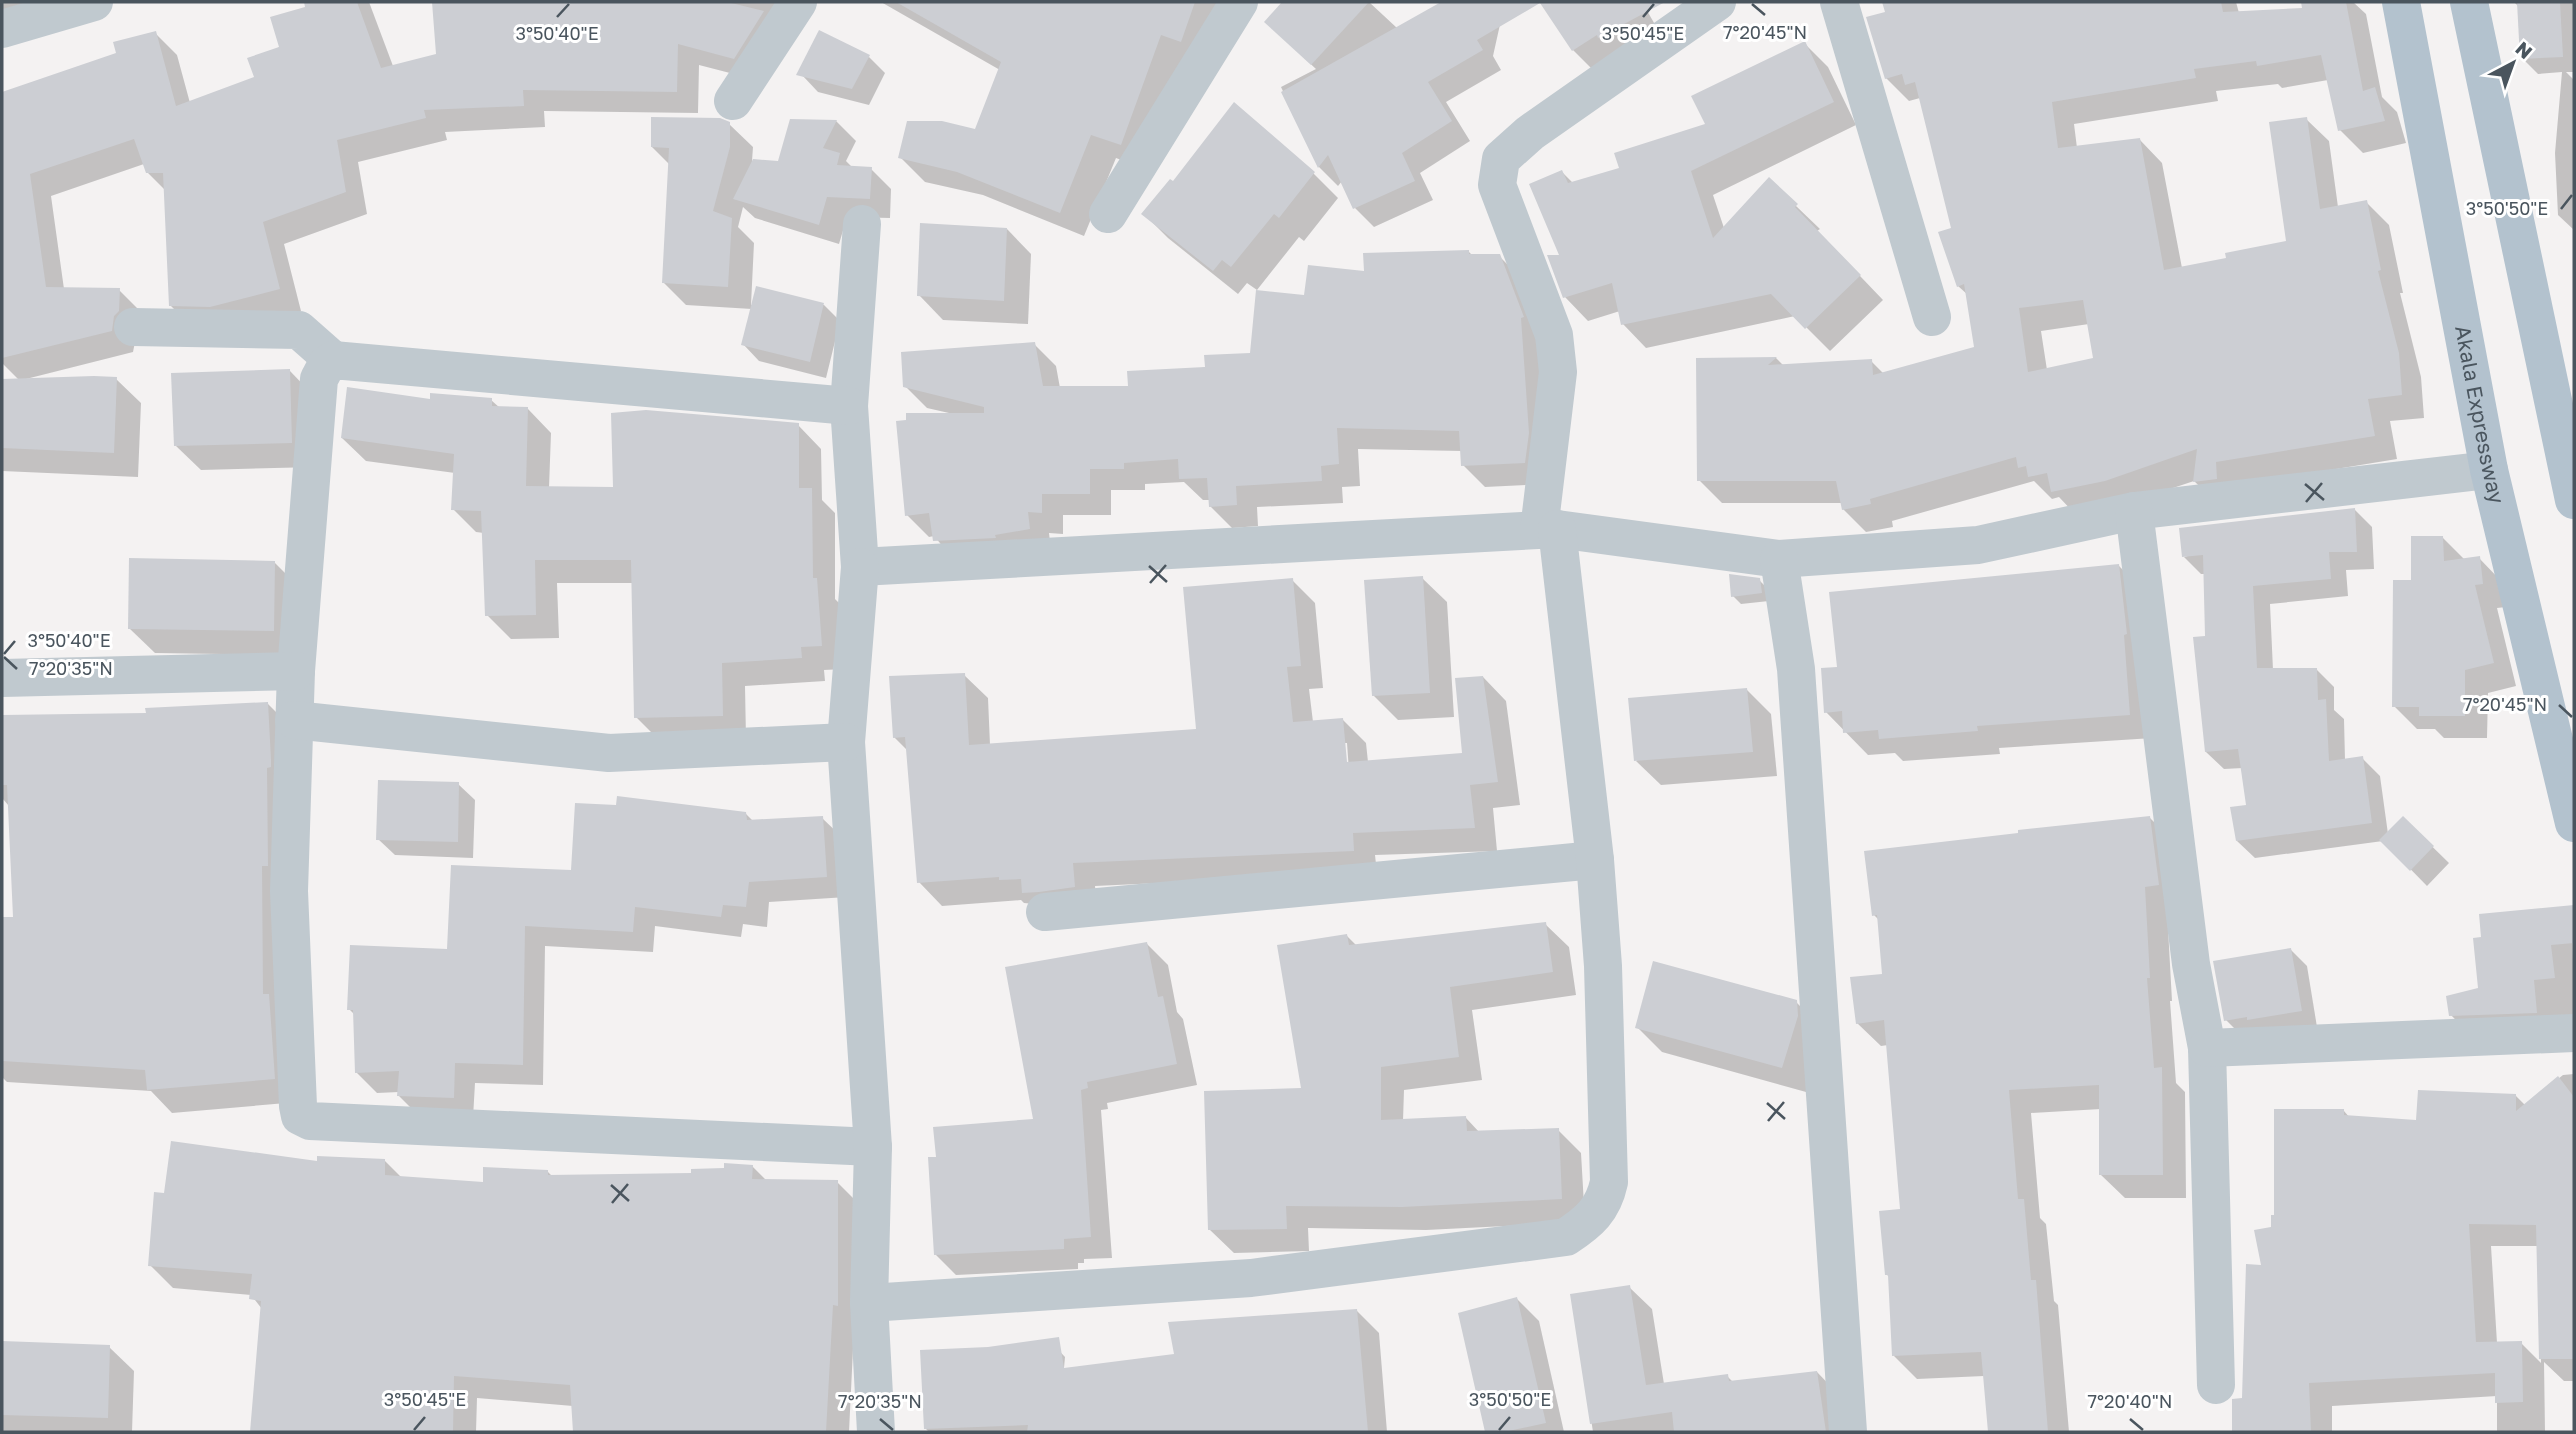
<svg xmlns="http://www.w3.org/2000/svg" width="2576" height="1434" font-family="'Golos Text',sans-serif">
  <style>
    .shadow { fill: #0003; fill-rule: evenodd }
    .building { fill: #ccced3; fill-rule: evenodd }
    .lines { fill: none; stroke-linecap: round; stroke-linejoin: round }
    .street { stroke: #c0c9cf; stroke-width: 38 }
    .primary { stroke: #b3c2ce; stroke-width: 38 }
    .ticks { fill: none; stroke: #4a555e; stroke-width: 2.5 }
    .labels { text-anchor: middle; stroke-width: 6; stroke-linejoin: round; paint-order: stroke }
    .street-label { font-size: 21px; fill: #4a555e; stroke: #fff }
    .ticks-label { font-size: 18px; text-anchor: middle; fill: #4a555e; stroke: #fff; stroke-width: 6; stroke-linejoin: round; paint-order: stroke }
  </style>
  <rect width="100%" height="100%" fill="#f4f2f2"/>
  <!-- shadow -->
  <g class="shadow">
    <polygon points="2,2 26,2 28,8 2,17"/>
    <polygon points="305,2 369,2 393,66 438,56 434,2 819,2 810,4 757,80 699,65 698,113 544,111 545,127 445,132 447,140 358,162 367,214 284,244 301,311 233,328 192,327 170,305 166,191 147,172 144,164 51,196 64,289 119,290 141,312 133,352 26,379 116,379 141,403 138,477 2,471 2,381 19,380 2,363 2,94 118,54 155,33 177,55 190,103 256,78 308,8"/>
    <polygon points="881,2 1043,2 1053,7 1055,2 1228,2 1145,169 1116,158 1084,236 983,195 925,182 900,157 976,131 1000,70"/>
    <polygon points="1284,2 1369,2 1397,28 1444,2 1505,2 1493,56 1501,70 1446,102 1470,141 1420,173 1433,200 1374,227 1355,208 1342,181 1338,186 1319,167 1281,87 1316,69 1266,22"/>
    <polygon points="1542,2 1642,2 1661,35 1593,70 1573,50"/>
    <path d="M1884 2H2236L2239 13 2304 9 2303 2H2353L2366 14 2382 97 2397 112 2406 143 2363 153 2340 130 2328 80 2282 88 2278 84 2216 91 2218 101 2074 124 2077 148 2140 140 2162 163 2182 268 2228 260 2288 242 2306 119 2329 141 2338 207 2366 202 2389 225 2403 293H2400L2421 377 2424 418 2390 421 2397 459 2238 485 2218 504 2194 481 2128 503 2075 514 2059 497 2052 499 2034 481 1892 521 1893 527 1866 532 1843 509 1842 503H1722L1699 480 1698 360 1776 358 1784 366 1871 361 1884 374 1976 348 1968 295 1958 286 1953 229 1920 98 1909 101 1886 78 1887 13ZM2089 324 2095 359 2047 370 2041 331Z"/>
    <polygon points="2514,2 2574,2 2574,72 2566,72 2574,80 2574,230 2558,215 2555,153 2562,72 2538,74 2522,58 2519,7"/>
    <polygon points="1804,43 1828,67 1856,125 1713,195 1724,228 1769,180 1820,229 1817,231 1883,300 1830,351 1795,316 1646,348 1623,324 1620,311 1588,321 1565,297 1562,172 1574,184 1621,169 1707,125"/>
    <polygon points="869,57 885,73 869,105 818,92 802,75"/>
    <polygon points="791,121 836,121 856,141 846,161 853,168 871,169 891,189 890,218 847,217 839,244 755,218 743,207 738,227 754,243 751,305 824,305 840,321 826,378 759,361 743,344 752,309 686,305 663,282 669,164 652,147 729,124 753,147 752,161 779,163"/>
    <polygon points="1313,173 1338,198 1304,241 1299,237 1257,290 1247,283 1238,294 1168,238 1144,214"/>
    <polygon points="1007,229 1031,254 1028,324 943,320 919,295"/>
    <polygon points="1468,251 1472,255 1499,256 1521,278 1544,339 1546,484 1485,487 1463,465 1462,451 1358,449 1360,486 1342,487 1343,503 1257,507 1258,526 1232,528 1210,506 1210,500 1203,500 1184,482 1145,484 1145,490 1111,490 1111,515 1063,515 1063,534 1049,533 1051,551 956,562 934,536 929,537 907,515 949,413 927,408 905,386 1034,344 1056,366 1060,388 1130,388 1252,354 1306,297 1366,273"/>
    <polygon points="290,371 314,396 316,467 201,470 176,446"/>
    <polygon points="491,400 500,408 528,409 551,433 549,488 615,489 798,425 821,449 822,500 835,513 835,599 839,603 844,669 824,670 825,681 745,686 746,739 659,740 636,717 633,583 557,583 559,638 511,639 487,615 484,533 476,532 453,509 455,473 366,461 342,438 432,401"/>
    <polygon points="2354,509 2372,527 2374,569 2346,570 2348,596 2270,604 2273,670 2316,669 2334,687 2334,710 2344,719 2345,760 2362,758 2380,776 2388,834 2403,818 2449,863 2427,886 2383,841 2255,858 2237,841 2248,807 2243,768 2224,769 2206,752 2205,574 2201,574 2184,557"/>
    <polygon points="2443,538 2465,560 2479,558 2502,582 2506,607 2497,608 2516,686 2488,693 2487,738 2444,738 2435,729 2417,729 2394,706 2413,582"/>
    <polygon points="274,562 299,587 298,655 155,653 130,629"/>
    <polygon points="2118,565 2141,588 2153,738 1999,748 2000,754 1903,761 1895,753 1868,755 1826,712 1839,669"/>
    <polygon points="1422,578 1447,602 1454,717 1398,720 1373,695"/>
    <path d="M1292 580 1315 603 1323 688 1309 689 1313 722 1343 720 1366 743 1368 762 1464 755 1483 677 1506 701 1520 805 1493 808 1497 851 1375 855 1377 873 1095 886 1097 910 1024 903 1021 900 942 906 919 882 908 751 894 737 964 675 988 698 990 745 1198 731ZM1344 743H1347L1349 771H1346Z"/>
    <polygon points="1759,580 1767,588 1769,601 1741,604 1733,596"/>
    <polygon points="1747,690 1771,714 1777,776 1661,785 1636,761"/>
    <polygon points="267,703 291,727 298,1102 172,1113 151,1091 7,1082 2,1077 2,919 15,918 9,806 2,798 2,717 148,714"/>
    <polygon points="458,784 475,800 473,858 395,855 378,839"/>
    <polygon points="745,813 753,821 822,818 843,838 847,897 769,902 767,927 743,924 741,937 655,926 653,952 545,946 543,1085 475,1083 473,1118 419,1116 399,1096 399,1092 377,1093 356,1072 355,1015 349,1009 449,951 573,872"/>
    <polygon points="2150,818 2173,841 2167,910 2172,1001 2170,1001 2176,1083 2185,1092 2186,1198 2125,1198 2101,1175 2101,1109 2031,1113 2040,1218 2046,1224 2054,1301 2058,1305 2069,1432 1990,1432 1984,1376 1917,1379 1894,1356 1890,1277 1887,1275 1902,1210 1888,1045 1881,1046 1857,1023 1884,976 1879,920 1874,915"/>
    <polygon points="2572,907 2574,1019 2473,1038 2451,1015"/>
    <polygon points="1545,924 1569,947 1576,995 1472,1010 1482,1080 1404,1090 1403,1121 1466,1118 1480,1133 1558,1130 1581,1153 1585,1222 1426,1230 1308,1228 1309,1251 1234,1253 1210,1230 1303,1090 1347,936 1357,946"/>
    <polygon points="1147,944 1168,965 1177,1012 1183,1019 1197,1085 1107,1103 1108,1109 1101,1110 1112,1258 1084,1259 1084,1263 1078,1263 1078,1269 956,1275 935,1254 937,1158 1035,1121"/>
    <polygon points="2291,950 2307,966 2317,1027 2242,1036 2226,1020"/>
    <polygon points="1796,1002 1821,1027 1806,1092 1662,1052 1637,1027"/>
    <path d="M2574 1074V1381H2564L2544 1362 2545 1432H2497V1396L2332 1406V1432H2233V1401L2244 1400 2263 1267 2276 1216 2344 1111 2350 1118 2418 1122 2516 1096 2525 1105 2563 1075ZM2491 1246H2538L2541 1363 2521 1343H2497Z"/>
    <polygon points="385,1161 402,1178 485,1184 548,1172 553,1177 693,1175 752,1166 767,1181 837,1182 860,1205 849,1432 575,1432 573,1406 477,1398 476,1432 252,1432 262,1309 251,1295 173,1288 150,1265 165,1195 319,1163"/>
    <polygon points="1629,1287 1652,1309 1664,1384 1727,1376 1734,1383 1817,1372 1839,1395 1844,1432 1593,1432 1572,1296"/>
    <polygon points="1517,1299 1539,1321 1564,1432 1487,1432 1460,1314"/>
    <polygon points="1356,1310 1379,1333 1387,1432 1096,1432 1091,1366 1176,1355"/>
    <polygon points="1049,1340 1065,1357 1058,1432 929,1432 925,1428 989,1349"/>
    <polygon points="2,1343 109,1347 134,1371 132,1432 2,1432"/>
  </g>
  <!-- building -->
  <g class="building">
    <polygon points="304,2 357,2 381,68 436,54 432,2 727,2 764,11 734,59 678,44 677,92 523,90 524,106 424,110 426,118 337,140 346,192 263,222 280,289 210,307 169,306 163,173 146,173 134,139 30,174 46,287 120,288 119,311 114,316 112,331 2,358 2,92 116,53 113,42 156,31 176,106 254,77 247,58 279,47 270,17 305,7"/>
    <polygon points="896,2 1195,2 1181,42 1161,35 1121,145 1091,135 1060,213 957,172 898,158 907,121 942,121 975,129 1001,62"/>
    <polygon points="1282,2 1369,2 1311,65 1264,22"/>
    <polygon points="1441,2 1665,2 1598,38 1597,35 1572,51 1540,3 1477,40 1483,50 1428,82 1452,121 1402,153 1415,181 1353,209 1328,155 1318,168 1281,92"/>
    <path d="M1882 2H2221L2223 12 2302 8 2301 2H2346L2363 91 2375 87 2385 121 2338 131 2321 55 2257 66 2256 61 2194 69 2196 78 2052 102 2058 148 2140 138 2164 270 2226 258 2225 253 2286 241 2269 122 2307 117 2320 209 2367 200 2381 270 2378 271 2399 353 2402 395 2368 399 2375 436 2216 462 2217 479 2193 482 2197 449 2105 481 2051 492 2047 473 2028 477 2026 466 2018 468 2016 457 1870 499 1871 504 1842 510 1836 481H1697L1696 358 1777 357 1768 365 1872 359 1873 375 1974 347 1964 284 1957 287 1938 232 1951 228 1915 82 1905 85 1902 74 1885 79 1866 17 1885 12ZM2083 300 2093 358 2028 372 2019 308Z"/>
    <polygon points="2517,2 2560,2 2563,57 2520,59"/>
    <polygon points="819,30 870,55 852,89 796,75"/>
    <polygon points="1805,41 1834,102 1691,171 1713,238 1769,177 1798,204 1795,207 1861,275 1805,329 1771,294 1621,325 1612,283 1563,298 1547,255 1559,255 1529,184 1562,170 1568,183 1619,168 1614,153 1705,124 1691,96"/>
    <polygon points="1234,102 1315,172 1279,218 1274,214 1231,267 1222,260 1213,271 1141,214 1170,179 1173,181"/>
    <polygon points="651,117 720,118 730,122 730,147 713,211 732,218 728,287 662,283 669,148 651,147"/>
    <polygon points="790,119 837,120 823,148 840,153 837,165 872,167 870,199 827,197 819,225 733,199 753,159 778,161"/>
    <polygon points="920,223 1007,228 1004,301 917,296"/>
    <polygon points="1469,250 1469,254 1500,254 1524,317 1521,318 1529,433 1525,463 1461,466 1459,431 1337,428 1339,464 1321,466 1322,481 1236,486 1237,505 1209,507 1207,478 1179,479 1178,459 1124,463 1124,469 1090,469 1090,494 1042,494 1042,513 1028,512 1030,529 995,535 996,538 933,541 929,513 905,516 896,421 906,420 906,413 984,413 984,407 903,387 901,352 1035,342 1043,386 1128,386 1127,371 1205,367 1204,355 1250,353 1256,290 1304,295 1308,265 1364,271 1363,253"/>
    <polygon points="756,286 824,303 810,362 741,345"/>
    <polygon points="290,369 292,443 174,446 171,373"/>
    <polygon points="94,376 117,377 114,453 2,448 2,379"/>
    <polygon points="347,387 430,399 430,393 492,398 492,406 528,407 526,486 613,487 611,413 646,410 799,423 799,488 812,488 813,578 817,578 822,646 801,647 802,658 722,663 723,716 634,718 631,560 535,560 536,615 485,616 481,511 451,510 454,454 341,438"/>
    <polygon points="2355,508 2357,552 2329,552 2331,579 2253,586 2257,668 2317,668 2318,700 2326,699 2329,761 2363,756 2372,823 2236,841 2230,807 2246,805 2238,749 2205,752 2193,637 2205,636 2203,555 2182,557 2179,528"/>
    <polygon points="2411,536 2443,536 2444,561 2480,556 2483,584 2475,585 2494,663 2465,670 2465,716 2419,716 2419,707 2392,707 2393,580 2411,580"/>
    <polygon points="129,558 275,561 274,631 128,629"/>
    <polygon points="2119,564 2127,634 2124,635 2130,715 1977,726 1978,731 1879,739 1878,730 1843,733 1842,711 1824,713 1821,668 1837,667 1829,592"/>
    <polygon points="1729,574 1760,578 1762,593 1731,597"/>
    <polygon points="1423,576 1430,693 1372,696 1364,580"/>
    <polygon points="1293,578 1301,666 1287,667 1293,722 1343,718 1347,762 1462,753 1455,678 1483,676 1498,782 1470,785 1475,828 1353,833 1354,851 1073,863 1075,887 1039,892 1022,893 1021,879 999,880 999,877 917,883 905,737 893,738 889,676 965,673 969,745 1196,729 1183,587"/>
    <polygon points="1747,688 1753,752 1634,761 1628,698"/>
    <polygon points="268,702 271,760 271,767 267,768 268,866 262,866 263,994 269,994 275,1079 147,1090 145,1070 2,1061 2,917 13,917 7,785 2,785 2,715 146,713 145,708"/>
    <polygon points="378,780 459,782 458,842 376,840"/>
    <polygon points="617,796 746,812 747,820 823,816 827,877 749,882 746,907 723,905 721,917 635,907 633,932 525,926 523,1065 455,1063 454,1098 397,1096 399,1071 355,1073 353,1010 347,1010 350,945 447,949 451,865 571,870 575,803 616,805"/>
    <polygon points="2150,816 2159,885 2145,887 2150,978 2147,978 2154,1068 2162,1067 2163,1175 2099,1175 2099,1085 2009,1090 2018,1199 2024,1199 2031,1280 2036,1280 2048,1432 1988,1432 1981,1352 1892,1356 1888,1275 1885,1275 1879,1211 1900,1209 1884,1020 1856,1024 1850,977 1882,974 1877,915 1872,916 1864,851 2018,833 2018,830"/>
    <polygon points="2403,816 2434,846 2410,871 2379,840"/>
    <polygon points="2574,905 2574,943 2551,945 2555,978 2534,980 2537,1013 2449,1016 2446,996 2478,988 2473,938 2481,937 2479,914"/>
    <polygon points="1546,922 1553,972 1450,987 1459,1057 1381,1067 1381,1120 1466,1116 1467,1131 1559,1128 1562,1199 1402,1207 1286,1206 1287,1229 1208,1230 1204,1091 1301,1088 1277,945 1347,934 1349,945"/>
    <polygon points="1147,942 1158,997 1163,996 1177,1064 1087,1082 1088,1088 1081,1090 1091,1237 1064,1239 1064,1249 934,1255 928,1157 936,1157 933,1127 1033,1119 1005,967"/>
    <polygon points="2291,948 2302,1011 2247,1020 2247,1017 2224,1021 2213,961"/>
    <polygon points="1653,961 1797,1000 1798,1016 1782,1068 1635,1028"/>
    <polygon points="2558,1076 2574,1097 2574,1359 2539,1359 2536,1225 2469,1224 2476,1342 2522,1341 2523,1402 2495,1403 2495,1373 2309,1383 2311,1432 2232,1432 2232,1399 2242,1398 2246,1264 2261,1265 2254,1230 2271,1227 2271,1215 2274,1215 2274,1109 2344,1109 2344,1115 2416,1120 2418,1090 2516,1094 2516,1111"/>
    <polygon points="171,1141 317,1161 317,1156 385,1159 385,1175 483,1182 483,1167 548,1170 548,1175 691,1173 691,1169 724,1168 724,1163 753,1165 752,1179 838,1180 838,1306 833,1305 826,1432 573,1432 570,1385 454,1376 453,1432 250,1432 261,1301 249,1299 252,1274 148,1266 154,1192 164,1193"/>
    <polygon points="1630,1285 1646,1385 1728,1374 1729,1381 1817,1371 1826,1432 1674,1432 1672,1412 1590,1424 1570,1294"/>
    <polygon points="1517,1297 1546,1423 1504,1432 1485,1432 1458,1313"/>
    <polygon points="1357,1309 1368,1432 1027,1432 1028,1425 924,1429 920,1350 988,1347 1059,1337 1064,1368 1174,1354 1168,1322"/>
    <polygon points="2,1341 110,1345 108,1418 2,1415"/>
  </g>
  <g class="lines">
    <!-- street -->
    <g class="street">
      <polyline points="1839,2 1932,317"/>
      <polyline points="2,29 94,2"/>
      <polyline points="733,101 798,2"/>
      <polyline points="1108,214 1239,2"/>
      <polyline points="862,224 849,406 860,567 1557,529 1779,559 1978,545 2134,511 2489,470"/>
      <polyline points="133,327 299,330 333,360"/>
      <polyline points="849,406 333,360 327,364 319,379 296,671 289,891 298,1106 300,1116 310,1121 873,1147"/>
      <polyline points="2134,511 2191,964 2207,1048 2216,1385"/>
      <polyline points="1539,530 1558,372 1554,335 1497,185 1501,159 1530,133 1717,2"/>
      <polyline points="1779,559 1796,669 1848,1432"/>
      <polyline points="860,567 846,742 873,1147 869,1303 876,1432"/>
      <polyline points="2,678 296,671"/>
      <polyline points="294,720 609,753 846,742"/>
      <polyline points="1045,912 1595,860"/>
      <polyline points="2207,1048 2574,1033"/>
      <path d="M869 1303 1251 1278 1566 1237C1589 1222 1603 1210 1609 1182L1603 966 1595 860 1557 529"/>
    </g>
    <!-- primary -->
    <g class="primary">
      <path id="s1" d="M2401 2 2489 470 2574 823"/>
      <polyline points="2469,2 2574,500"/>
    </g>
  </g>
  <!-- ticks -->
  <path class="ticks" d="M1752 4 1765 15M557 17 569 4M1643 17 1654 4M2561 209 2572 195M2305 484 2324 500M2306 502 2322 483M1149 566 1167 582M1150 583 1166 565M4 654 15 641M4 657 17 669M2559 705 2572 717M1767 1103 1785 1119M1768 1121 1784 1102M611 1185 629 1201M612 1203 628 1184M880 1419 893 1430M2130 1419 2143 1430M414 1430 425 1417M1499 1430 1510 1417"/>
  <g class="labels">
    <!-- street labels -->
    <g class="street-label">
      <text dy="7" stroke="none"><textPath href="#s1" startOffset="420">Akala Expressway</textPath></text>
    </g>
  </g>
  <g class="ticks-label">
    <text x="1765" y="39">7°20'45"N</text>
    <text x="557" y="40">3°50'40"E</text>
    <text x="1643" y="40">3°50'45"E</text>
    <text x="2507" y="215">3°50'50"E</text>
    <text x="69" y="647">3°50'40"E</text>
    <text x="71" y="675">7°20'35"N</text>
    <text x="2505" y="711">7°20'45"N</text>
    <text x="425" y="1406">3°50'45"E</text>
    <text x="1510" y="1406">3°50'50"E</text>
    <text x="880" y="1408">7°20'35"N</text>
    <text x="2130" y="1408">7°20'40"N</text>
  </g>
  <!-- border -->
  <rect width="2576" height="1434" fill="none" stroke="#4a555e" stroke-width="7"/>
  <!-- north arrow -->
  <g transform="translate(2513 63) rotate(41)" stroke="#ffffff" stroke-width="5" paint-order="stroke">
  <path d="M0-5L12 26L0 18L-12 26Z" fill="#4a555e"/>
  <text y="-10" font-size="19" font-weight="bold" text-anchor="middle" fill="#4a555e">N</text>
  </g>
</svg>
